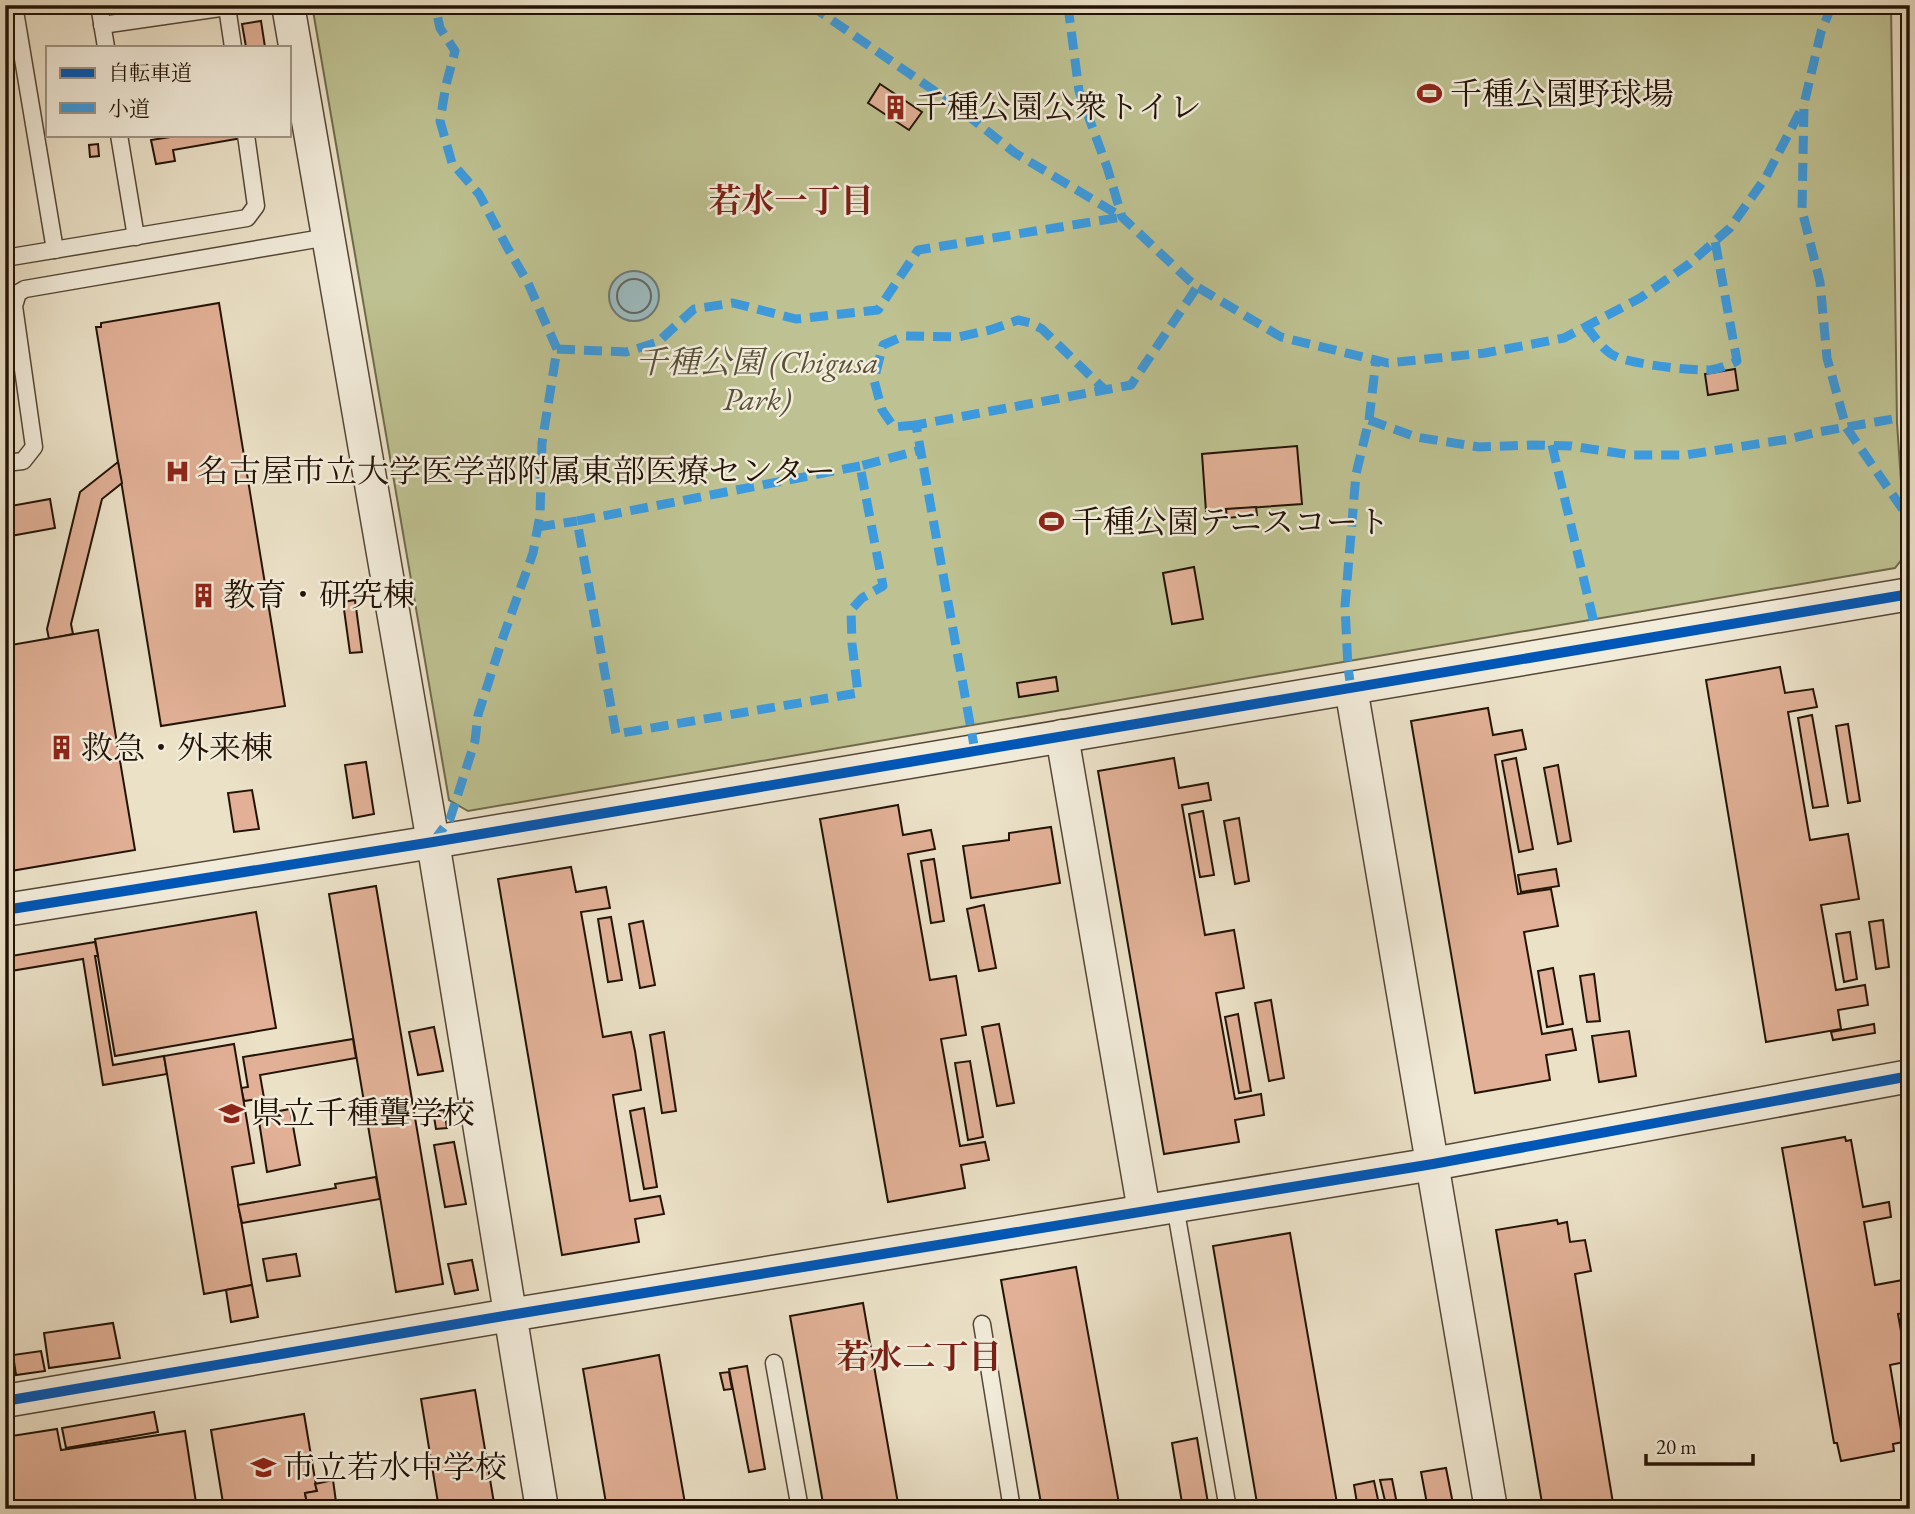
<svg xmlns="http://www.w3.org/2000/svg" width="1915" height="1514" font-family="'EB Garamond','Noto Serif JP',serif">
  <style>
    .green { fill: #bec191; stroke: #706a4c; stroke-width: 2 }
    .water { fill: #9cbbbf; stroke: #6c7875; stroke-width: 2 }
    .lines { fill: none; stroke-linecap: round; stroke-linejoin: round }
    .shore { stroke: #606762; stroke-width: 2 }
    .building { fill: #e1b096; stroke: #231306; stroke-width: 2 }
    .lane-casing { stroke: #554636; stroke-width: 19 }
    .street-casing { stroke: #554636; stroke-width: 35 }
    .lane { stroke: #f2ecdb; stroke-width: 16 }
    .street { stroke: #f2ecdb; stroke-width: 32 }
    .quiet { stroke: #3c9add; stroke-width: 9; stroke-dasharray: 18 9; stroke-linecap: butt }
    .cycleway-casing { stroke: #f2ecdb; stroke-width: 15 }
    .cycleway { stroke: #0057b8; stroke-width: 10 }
    .labels { text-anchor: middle; stroke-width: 5; stroke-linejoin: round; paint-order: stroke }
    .poi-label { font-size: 32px; fill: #231306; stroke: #f2ecdb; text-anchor: start }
    .park-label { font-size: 32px; font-style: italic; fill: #595037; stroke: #f2ecdb }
    .neighbourhood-label { font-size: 33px; font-weight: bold; fill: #7a1f14; stroke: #f2ecdb }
  </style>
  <rect width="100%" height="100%" fill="#ebe1c7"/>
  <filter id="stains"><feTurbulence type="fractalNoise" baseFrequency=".00286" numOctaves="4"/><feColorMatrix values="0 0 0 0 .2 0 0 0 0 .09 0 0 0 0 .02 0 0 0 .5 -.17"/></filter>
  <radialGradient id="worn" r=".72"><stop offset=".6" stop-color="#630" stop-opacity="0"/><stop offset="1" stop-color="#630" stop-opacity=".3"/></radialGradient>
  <!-- green -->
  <polygon class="green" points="312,5 1891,5 1897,423 1906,554 1895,568 468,811 449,800"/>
  <!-- water -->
  <circle class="water" cx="634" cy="296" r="25"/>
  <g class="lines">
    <!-- shore -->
    <circle class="shore" cx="634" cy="296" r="17"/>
  </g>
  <!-- building -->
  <g class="building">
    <polygon points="19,5 37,5 38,7 20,10"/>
    <polygon points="261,21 265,47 246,47 242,24"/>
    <polygon points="880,84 922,112 909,130 868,103"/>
    <polygon points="183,135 241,135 242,138 173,150 175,161 156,164 151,140"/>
    <polygon points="98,144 99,156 90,157 89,145"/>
    <polygon points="219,303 285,706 161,726 96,327 101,327 101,323"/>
    <polygon points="1735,369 1738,390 1708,395 1705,374"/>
    <polygon points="1297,446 1302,504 1206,511 1202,454"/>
    <polygon points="118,462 122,483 102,499 71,624 73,634 49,639 47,629 80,492"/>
    <polygon points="50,499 55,528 5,537 5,507"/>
    <polygon points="1256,507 1257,515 1227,518 1226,509"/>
    <polygon points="1194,567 1203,619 1172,624 1163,573"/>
    <polygon points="355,600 362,652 350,653 343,602"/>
    <polygon points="98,630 135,850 5,872 5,646"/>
    <polygon points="1780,667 1785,693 1813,689 1817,707 1788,712 1810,840 1848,834 1859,899 1821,905 1836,990 1865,985 1868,1005 1838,1010 1841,1029 1766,1042 1706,680"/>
    <polygon points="1056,677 1058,691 1019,697 1017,683"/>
    <polygon points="1488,708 1493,735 1522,730 1526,749 1495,755 1518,894 1551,889 1558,926 1524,932 1542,1034 1572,1029 1576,1050 1546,1055 1550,1080 1475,1093 1411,721"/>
    <polygon points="1812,715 1828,806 1813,808 1798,718"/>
    <polygon points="1848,724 1860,801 1848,803 1836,726"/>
    <polygon points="1174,758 1179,788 1208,783 1211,800 1182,805 1205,935 1234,930 1244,988 1216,993 1235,1099 1261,1094 1264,1115 1235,1120 1239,1142 1164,1154 1098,771"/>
    <polygon points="1516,758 1533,849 1519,852 1502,761"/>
    <polygon points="366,762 374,814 353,818 345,765"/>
    <polygon points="1558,765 1571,841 1558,844 1544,768"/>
    <polygon points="252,790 259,829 234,832 228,793"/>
    <polygon points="898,805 903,835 931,830 935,849 908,854 930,980 956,976 966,1035 941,1039 960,1146 985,1142 989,1160 961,1165 965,1188 888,1202 820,819"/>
    <polygon points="1203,811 1214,875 1200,877 1189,814"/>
    <polygon points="1239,818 1249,881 1235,884 1224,821"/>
    <polygon points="1051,827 1060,883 971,898 963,846 1009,840 1009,833"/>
    <polygon points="934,859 944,921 931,923 921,861"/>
    <polygon points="571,867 576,892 606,887 610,908 581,912 603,1037 631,1032 635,1051 641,1090 613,1095 630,1201 660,1196 664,1214 635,1219 639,1242 562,1255 498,879"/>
    <polygon points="1556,869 1559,886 1521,892 1518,875"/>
    <polygon points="376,886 443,1284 396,1292 329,894"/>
    <polygon points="984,905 996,968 979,971 967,909"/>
    <polygon points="256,912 276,1028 115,1056 95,939"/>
    <polygon points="611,917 622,980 608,982 598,919"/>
    <polygon points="1883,920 1889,967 1876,969 1869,922"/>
    <polygon points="643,921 655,985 640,988 629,924"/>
    <polygon points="1850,932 1857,979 1844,982 1836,934"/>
    <polygon points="95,942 98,956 95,956 113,1065 164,1056 167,1074 103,1085 83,959 5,972 5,957"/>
    <polygon points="1553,968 1563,1024 1547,1027 1538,971"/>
    <polygon points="1594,974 1600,1021 1587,1022 1580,976"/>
    <polygon points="1271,1000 1284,1078 1269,1081 1255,1003"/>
    <polygon points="1238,1014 1251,1091 1239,1093 1225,1017"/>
    <polygon points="999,1024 1014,1103 997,1106 982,1027"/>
    <polygon points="1874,1024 1875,1033 1833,1040 1831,1032"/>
    <polygon points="434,1027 443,1071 418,1075 409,1032"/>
    <polygon points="1629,1031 1636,1076 1599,1082 1592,1036"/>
    <polygon points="664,1032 676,1111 662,1113 650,1035"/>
    <polygon points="353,1039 356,1058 260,1075 264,1098 244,1101 241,1088 248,1087 243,1057"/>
    <polygon points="234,1044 254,1163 232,1167 252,1285 204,1294 164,1056"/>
    <polygon points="970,1061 983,1137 968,1140 955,1063"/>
    <polygon points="644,1108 657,1187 644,1189 630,1111"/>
    <polygon points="290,1109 300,1165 267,1172 258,1115"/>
    <polygon points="444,1110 447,1128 436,1129 433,1111"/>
    <polygon points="1845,1137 1846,1141 1851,1140 1863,1207 1889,1202 1891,1217 1864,1222 1875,1285 1903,1280 1909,1312 1898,1314 1903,1343 1910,1341 1910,1361 1890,1365 1903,1442 1893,1444 1894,1451 1841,1461 1837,1443 1834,1443 1782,1148"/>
    <polygon points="454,1142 466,1204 445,1207 434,1145"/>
    <polygon points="376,1177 380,1199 242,1223 238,1205 336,1188 335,1184"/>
    <polygon points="1557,1220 1558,1224 1567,1222 1570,1242 1585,1240 1591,1271 1575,1274 1614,1509 1543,1509 1496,1230"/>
    <polygon points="1290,1233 1338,1509 1258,1509 1213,1246"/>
    <polygon points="296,1254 300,1276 267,1281 263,1259"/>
    <polygon points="472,1260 478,1290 455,1294 448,1264"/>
    <polygon points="1076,1267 1120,1509 1042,1509 1001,1280"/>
    <polygon points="1910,1273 1910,1293 1904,1274"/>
    <polygon points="252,1285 258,1317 231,1322 226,1290"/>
    <polygon points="863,1303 899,1509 824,1509 790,1316"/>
    <polygon points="113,1323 120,1358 49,1368 44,1333"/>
    <polygon points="41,1351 45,1371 16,1375 13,1355"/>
    <polygon points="659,1355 686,1509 607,1509 583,1369"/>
    <polygon points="747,1366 765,1469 749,1472 729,1369"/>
    <polygon points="729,1372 732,1389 724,1390 720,1373"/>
    <polygon points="475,1390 495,1509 439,1509 421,1399"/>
    <polygon points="154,1412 158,1432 66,1448 62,1428"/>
    <polygon points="304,1414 317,1491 305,1493 308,1509 224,1509 211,1430"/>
    <polygon points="57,1429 61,1450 185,1431 197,1509 5,1509 5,1437"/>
    <polygon points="1197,1438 1209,1509 1183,1509 1172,1443"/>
    <polygon points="1446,1468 1454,1509 1428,1509 1421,1472"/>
    <polygon points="1392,1479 1398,1509 1387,1509 1380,1480"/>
    <polygon points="333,1480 337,1509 308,1509 305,1493 317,1491 315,1484"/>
    <polygon points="1374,1481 1380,1509 1358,1509 1354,1485"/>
    <polygon points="1180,1502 1181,1509 1170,1509 1169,1503"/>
  </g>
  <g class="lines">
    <defs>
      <g id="lane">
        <polyline points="14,5 55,250"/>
        <polyline points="99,5 106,47"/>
        <polyline points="227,7 233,47"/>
        <polyline points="102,25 241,5"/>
        <polyline points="119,135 136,237"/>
        <polyline points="5,258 247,218 256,206 246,135"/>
        <polyline points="5,463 23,461 34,447 14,306 18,293 25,289 328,237"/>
        <polyline points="1175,1206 1228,1509"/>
        <polyline points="982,1324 1012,1509"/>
        <polyline points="774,1363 800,1509"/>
      </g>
      <g id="street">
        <polyline points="288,5 433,842 542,1509"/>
        <polyline points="1351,688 1491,1509"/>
        <polyline points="1062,736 1144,1211"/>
        <polyline points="5,910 433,842 1910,594"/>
        <polyline points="5,1401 510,1315 1433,1164 1910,1076"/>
      </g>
    </defs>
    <!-- lane casing -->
    <use href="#lane" class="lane-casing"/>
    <!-- street casing -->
    <use href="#street" class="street-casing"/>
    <!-- lane -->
    <use href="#lane" class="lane"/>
    <!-- street -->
    <use href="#street" class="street"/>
    <!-- quiet -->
    <g class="quiet">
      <polyline points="810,5 952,103 1015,153 1122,217"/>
      <polyline points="1070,5 1069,14 1079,91 1107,167 1122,217 1194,285 1281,337 1388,363 1485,353 1564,338 1640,298 1689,264 1730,228 1766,177 1804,104"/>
      <polyline points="1832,5 1821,32 1804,104 1802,210 1820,282 1827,358 1846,427 1910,520"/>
      <path d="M1586 326C1595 337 1604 352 1617 357 1632 364 1693 371 1710 370 1719 369 1729 365 1737 361L1715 241"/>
      <polyline points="557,349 626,352 658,342 694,309 733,303 796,319 878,310 918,250 1122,217"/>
      <polyline points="1369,420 1376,360"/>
      <polyline points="916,425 894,427 882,410 874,380 883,345 904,336 958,337 990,330 1018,320 1031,323 1042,329 1105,390"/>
      <polyline points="1552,445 1595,627"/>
      <polyline points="860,466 577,521 616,734 858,693 852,644 851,610 862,598 883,586 860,466 921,450"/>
      <polyline points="537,527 577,521"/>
      <polyline points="1351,688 1348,668 1345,606 1356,474 1369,420 1416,437 1479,447 1531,445 1571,446 1631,455 1686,455 1789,439 1818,432 1910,416"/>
      <polyline points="975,751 916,425 1131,385 1197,287"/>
      <polyline points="433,842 450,819 475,741 478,715 502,640 533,553 540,515 542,443 557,349 528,283 507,247 479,194 452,163 440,121 446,85 455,51 440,28 435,5"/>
    </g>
    <defs>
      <g id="cycleway">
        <polyline points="5,910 433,842 1910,594"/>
        <polyline points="5,1401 510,1315 1433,1164 1910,1076"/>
      </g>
    </defs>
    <!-- cycleway casing -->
    <use href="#cycleway" class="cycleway-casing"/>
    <!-- cycleway -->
    <use href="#cycleway" class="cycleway"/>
  </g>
  <!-- icons -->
  <defs>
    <symbol id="stadium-bare" viewBox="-9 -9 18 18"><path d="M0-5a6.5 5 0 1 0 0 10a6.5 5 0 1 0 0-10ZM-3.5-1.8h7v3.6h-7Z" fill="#8f2418" stroke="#f2ecdb" stroke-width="2.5" paint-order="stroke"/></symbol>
    <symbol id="building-bare" viewBox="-9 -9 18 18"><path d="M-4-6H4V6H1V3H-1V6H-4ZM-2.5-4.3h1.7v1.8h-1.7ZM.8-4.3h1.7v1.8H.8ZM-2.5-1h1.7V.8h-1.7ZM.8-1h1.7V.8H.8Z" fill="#8f2418" stroke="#f2ecdb" stroke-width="2.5" paint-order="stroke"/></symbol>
    <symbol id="hospital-bare" viewBox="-9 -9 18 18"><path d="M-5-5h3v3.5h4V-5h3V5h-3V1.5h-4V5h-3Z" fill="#8f2418" stroke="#f2ecdb" stroke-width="2.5" paint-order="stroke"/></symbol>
    <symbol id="school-bare" viewBox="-9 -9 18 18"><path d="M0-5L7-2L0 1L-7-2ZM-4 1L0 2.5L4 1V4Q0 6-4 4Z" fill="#8f2418" stroke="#f2ecdb" stroke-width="2.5" paint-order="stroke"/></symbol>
  </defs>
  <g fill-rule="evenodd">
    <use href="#stadium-bare" x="1412" y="76" width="35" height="35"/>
    <use href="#building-bare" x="878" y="90" width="35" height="35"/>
    <use href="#hospital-bare" x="160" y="454" width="35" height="35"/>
    <use href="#stadium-bare" x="1034" y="504" width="35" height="35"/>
    <use href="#building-bare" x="186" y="578" width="35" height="35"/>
    <use href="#building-bare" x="44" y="730" width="35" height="35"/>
    <use href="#school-bare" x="214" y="1096" width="35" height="35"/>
    <use href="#school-bare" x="246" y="1450" width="35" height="35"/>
  </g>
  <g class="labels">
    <!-- poi labels -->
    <g class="poi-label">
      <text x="1450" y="105">千種公園野球場</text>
      <text x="915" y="118">千種公園公衆トイレ</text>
      <text x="197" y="482">名古屋市立大学医学部附属東部医療センター</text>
      <text x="1071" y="533">千種公園テニスコート</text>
      <text x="223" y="606">教育・研究棟</text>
      <text x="81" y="759">救急・外来棟</text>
      <text x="251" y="1124">県立千種聾学校</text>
      <text x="283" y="1478">市立若水中学校</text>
    </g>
    <!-- park labels -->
    <g class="park-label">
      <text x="757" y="373">千種公園 (Chigusa<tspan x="757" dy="37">Park)</tspan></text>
    </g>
    <!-- neighbourhood labels -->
    <g class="neighbourhood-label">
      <text x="791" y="212">若水一丁目</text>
      <text x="919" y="1368">若水二丁目</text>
    </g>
  </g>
  <!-- margin -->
  <rect width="1915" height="1514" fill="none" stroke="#ebe1c7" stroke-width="28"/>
  <rect x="7" y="7" width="1901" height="1500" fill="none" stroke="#231306" stroke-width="3.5"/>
  <rect x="14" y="14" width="1887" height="1486" fill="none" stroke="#231306" stroke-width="2"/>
  <!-- legend -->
  <rect x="46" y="46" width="245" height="91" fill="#f2ecdb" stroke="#9f9586" stroke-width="2"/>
  <rect x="60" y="68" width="35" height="10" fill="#0057b8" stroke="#9f9586" stroke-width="2"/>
  <text x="108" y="80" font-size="21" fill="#231306">自転車道</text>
  <rect x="60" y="103" width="35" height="10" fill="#3c9add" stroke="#9f9586" stroke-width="2"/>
  <text x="108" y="116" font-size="21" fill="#231306">小道</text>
  <!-- scale -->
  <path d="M1646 1454v10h107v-10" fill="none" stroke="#231306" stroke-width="3.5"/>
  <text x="1656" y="1454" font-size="21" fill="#231306" stroke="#f2ecdb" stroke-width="5" paint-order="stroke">20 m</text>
  <rect width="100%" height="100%" filter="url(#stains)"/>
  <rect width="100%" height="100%" fill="url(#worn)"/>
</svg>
